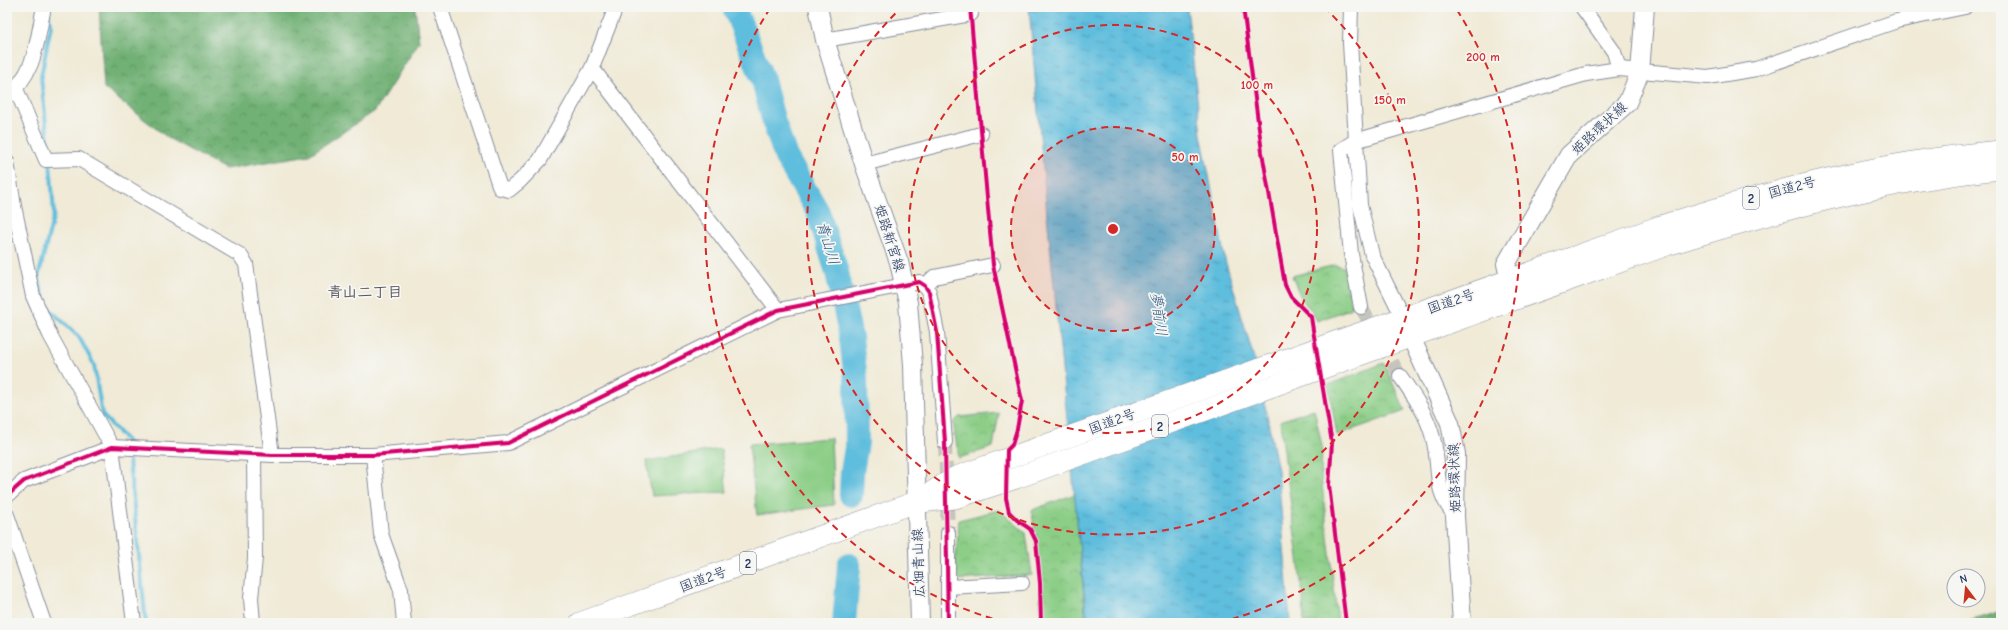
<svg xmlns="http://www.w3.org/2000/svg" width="2008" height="630" font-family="'Comic Neue','Klee One',sans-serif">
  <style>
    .forest { fill: url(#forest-crowns); stroke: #467069 }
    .park { fill: url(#park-crowns); stroke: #547e72 }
    .pitch { fill: #8cce87; stroke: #547e72 }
    .water { fill: url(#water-ripples); stroke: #3d769e }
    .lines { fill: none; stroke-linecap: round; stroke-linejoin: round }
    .stream { stroke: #5fbddd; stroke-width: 4 }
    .river { stroke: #5fbddd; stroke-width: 24 }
    .minor-tunnel { stroke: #c5c5be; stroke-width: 14; stroke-dasharray: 14 7; stroke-linecap: butt }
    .minor-casing { stroke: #868c9a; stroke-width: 16 }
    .major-casing { stroke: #868c9a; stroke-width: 20 }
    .highway-casing { stroke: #868c9a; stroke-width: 22 }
    .minor { stroke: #fff; stroke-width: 14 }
    .major { stroke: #fff; stroke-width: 18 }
    .highway { stroke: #fff; stroke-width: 21 }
    .cycleway-casing { stroke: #f6f6f2; stroke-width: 6 }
    .cycleway { stroke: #d6006c; stroke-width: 4 }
    .ring { fill: none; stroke: #d62828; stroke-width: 2; stroke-dasharray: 7 5 }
    .labels { text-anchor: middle; stroke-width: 3.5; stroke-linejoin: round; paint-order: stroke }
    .shield { fill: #f6f6f2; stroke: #5d6b8a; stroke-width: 1 }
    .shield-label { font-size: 13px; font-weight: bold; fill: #1b2f5e }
    .street-label { font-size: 14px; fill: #1b2f5e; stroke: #f6f6f2 }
    .water-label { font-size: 15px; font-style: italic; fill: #2f5a84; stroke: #f6f6f2 }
    .neighbourhood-label { font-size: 15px; font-weight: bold; fill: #59565e; stroke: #f6f6f2 }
    .centre { fill: #d62828; stroke: #f6f6f2; stroke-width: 2 }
    .ring-label { font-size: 12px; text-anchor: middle; font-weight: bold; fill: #d62828; stroke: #f6f6f2; stroke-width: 3.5; stroke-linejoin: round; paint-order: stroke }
  </style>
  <defs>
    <pattern id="forest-crowns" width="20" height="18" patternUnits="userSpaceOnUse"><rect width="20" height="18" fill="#71b174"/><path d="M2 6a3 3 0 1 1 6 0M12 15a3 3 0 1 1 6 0" fill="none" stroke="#5c9062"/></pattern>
    <pattern id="park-crowns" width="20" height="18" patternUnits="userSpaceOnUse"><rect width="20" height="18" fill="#8cce87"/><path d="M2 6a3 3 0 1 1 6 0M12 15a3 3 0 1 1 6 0" fill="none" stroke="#78b177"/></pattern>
    <pattern id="water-ripples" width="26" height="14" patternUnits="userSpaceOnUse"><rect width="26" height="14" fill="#5fbddd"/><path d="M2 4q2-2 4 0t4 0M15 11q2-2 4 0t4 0" fill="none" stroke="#4e9ab6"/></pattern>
  </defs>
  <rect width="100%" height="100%" fill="#f6f6f2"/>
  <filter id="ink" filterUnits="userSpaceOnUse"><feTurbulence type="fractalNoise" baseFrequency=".025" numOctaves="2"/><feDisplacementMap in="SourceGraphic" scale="8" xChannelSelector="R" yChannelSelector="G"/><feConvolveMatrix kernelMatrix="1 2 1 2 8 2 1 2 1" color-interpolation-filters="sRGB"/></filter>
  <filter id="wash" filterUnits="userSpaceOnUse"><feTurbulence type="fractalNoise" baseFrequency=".012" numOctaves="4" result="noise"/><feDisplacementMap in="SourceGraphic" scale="16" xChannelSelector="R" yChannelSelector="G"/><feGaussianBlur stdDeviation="0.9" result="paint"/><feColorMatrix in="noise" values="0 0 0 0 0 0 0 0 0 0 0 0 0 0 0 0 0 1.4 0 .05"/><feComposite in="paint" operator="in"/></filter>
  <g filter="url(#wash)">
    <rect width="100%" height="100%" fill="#f0ead6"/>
    <!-- forest -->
    <g class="forest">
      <polygon points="99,7 415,7 419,42 375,111 309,155 225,169 168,138 104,88"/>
      <polygon points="2001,611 2001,623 1963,623"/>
    </g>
    <!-- park -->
    <g class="park">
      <polygon points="1335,265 1344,267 1352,308 1317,321 1312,311 1302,300 1292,276"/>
      <polygon points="1384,363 1405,411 1337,435 1328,385"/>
      <polygon points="1314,409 1322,446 1321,476 1338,623 1304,623 1303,597 1280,421"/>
      <polygon points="999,413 993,447 959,458 953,423 959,417"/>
      <polygon points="1075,494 1086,623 1042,623 1040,583 1032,510"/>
      <polygon points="999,510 1026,533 1032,575 954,580 959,520"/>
    </g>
    <!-- pitch -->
    <g class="pitch">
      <polygon points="831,438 834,505 757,515 749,444"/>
      <polygon points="721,449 727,492 652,496 646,461"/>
    </g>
    <!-- water -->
    <polygon class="water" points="1029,7 1187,7 1201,134 1225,260 1259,375 1278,471 1290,623 1087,623 1047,215"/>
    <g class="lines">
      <!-- stream -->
      <g class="stream">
        <polyline points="48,13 51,25 41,77 49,153"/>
        <polyline points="50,161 54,214 38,278 45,305 79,337 94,365 102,415 127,441 146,623"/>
      </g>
      <!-- river -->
      <g class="river">
        <polyline points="734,7 763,80 773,119 786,157 818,212 837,272 851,338 856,380 857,442 852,472 851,495"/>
        <polyline points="844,623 849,565"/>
      </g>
    </g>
  </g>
  <g filter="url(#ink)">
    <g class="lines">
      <!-- minor-tunnel -->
      <g class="minor-tunnel">
        <polyline points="1361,307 1400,376"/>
        <polyline points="945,442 948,533"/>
      </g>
      <defs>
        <g id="minor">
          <polyline points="440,7 500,188 509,190 520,181 540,160 592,68 616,7"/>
          <polyline points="1351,7 1350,43 1360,205 1372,255 1403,318"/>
          <polyline points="1582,7 1614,52 1619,69"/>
          <polyline points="825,40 971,14"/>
          <polyline points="592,68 778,310"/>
          <polyline points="16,89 46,160 79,159 240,255 246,264 272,455"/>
          <path d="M7 95C36 75 37 39 44 7"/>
          <polyline points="7,162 14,206 33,296 50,335 112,447 134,623"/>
          <polyline points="864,164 981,134"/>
          <polyline points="925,286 934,277 993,265"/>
          <polyline points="1361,307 1351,254 1341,150 1355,141 1586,74 1619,69 1708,77 1756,69 1897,21 1965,7"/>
          <path d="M1400 376C1414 396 1427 414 1433 438 1441 469 1432 488 1455 516"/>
          <polyline points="373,455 381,534 401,590 404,623"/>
          <polyline points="7,496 24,481 112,447 272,455 373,455 508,443 778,310 919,282 925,286 929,292 937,332 945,442"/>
          <polyline points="7,515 44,623"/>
          <polyline points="948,533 948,623"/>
          <polyline points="948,587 1022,583"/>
          <polyline points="253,623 251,598 255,558 254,454"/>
        </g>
        <g id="major">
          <polyline points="818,7 825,40 864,164 899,262 908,303 913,365 920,623"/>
          <polyline points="1510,281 1506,264 1569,155 1627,103 1640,72 1645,7"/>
          <polyline points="1405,324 1450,423 1456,454 1455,516 1462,623"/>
        </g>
        <g id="highway">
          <path d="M921 502 955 498 1016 478 1667 245C1776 211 1887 180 2001 169"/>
          <path d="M580 623 916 502 956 477 1661 226C1772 190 1884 161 2001 151"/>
        </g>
      </defs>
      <!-- minor casing -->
      <use href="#minor" class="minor-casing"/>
      <!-- major casing -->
      <use href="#major" class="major-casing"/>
      <!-- highway casing -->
      <use href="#highway" class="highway-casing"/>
      <!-- minor -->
      <use href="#minor" class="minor"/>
      <!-- major -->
      <use href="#major" class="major"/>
      <!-- highway -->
      <use href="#highway" class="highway"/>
      <defs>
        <g id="cycleway">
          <polyline points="970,7 993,265 1022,401 1017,429 1012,445 1007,450 1006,498 1009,512 1017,520 1030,529 1036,541 1040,583 1041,623"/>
          <polyline points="1243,7 1262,152 1285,285 1291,297 1311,317 1313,330 1332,443 1329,485 1346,623"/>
          <polyline points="7,496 24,481 112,447 272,455 373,455 508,443 778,310 919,282 925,286 929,292 937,332 945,442 948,623"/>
        </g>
      </defs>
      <!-- cycleway casing -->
      <use href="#cycleway" class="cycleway-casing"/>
      <!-- cycleway -->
      <use href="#cycleway" class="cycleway"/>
    </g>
  </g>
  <!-- distance rings -->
  <circle cx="1113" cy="229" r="102" fill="#d62828" fill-opacity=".12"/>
  <g class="ring">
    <circle cx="1113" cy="229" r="102"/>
    <circle cx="1113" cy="229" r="204"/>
    <path d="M1324 7A306 306 0 1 1 902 7"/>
    <path d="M1004 622A408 408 0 0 1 769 10M1457 10A408 408 0 0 1 1222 622"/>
  </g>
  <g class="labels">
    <!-- shield labels -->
    <g class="shield">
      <rect x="1743" y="187" width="16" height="22" rx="3"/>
      <rect x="1152" y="415" width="16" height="22" rx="3"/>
      <rect x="740" y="552" width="16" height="22" rx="3"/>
    </g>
    <g class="shield-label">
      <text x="1751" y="203">2</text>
      <text x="1160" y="431">2</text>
      <text x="748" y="568">2</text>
    </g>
    <!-- street labels -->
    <g class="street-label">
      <text transform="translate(1599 128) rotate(-43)" y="5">姫路環状線</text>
      <text transform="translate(1792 187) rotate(-15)" y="5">国道2号</text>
      <text transform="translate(890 238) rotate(72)" y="5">姫路新宮線</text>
      <text transform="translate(1451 301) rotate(-19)" y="5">国道2号</text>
      <text transform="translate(1112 421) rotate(-20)" y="5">国道2号</text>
      <text transform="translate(1454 478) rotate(-92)" y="5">姫路環状線</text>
      <text transform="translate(918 563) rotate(-92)" y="5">広畑青山線</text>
      <text transform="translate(703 579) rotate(-20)" y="5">国道2号</text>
    </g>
    <!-- water labels -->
    <g class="water-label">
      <text transform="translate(828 243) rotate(73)" y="5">青山川</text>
      <text transform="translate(1159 314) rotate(82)" y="5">夢前川</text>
    </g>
    <!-- neighbourhood labels -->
    <g class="neighbourhood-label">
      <text x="365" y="297">青山二丁目</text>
    </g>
  </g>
  <circle cx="1113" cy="229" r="6" class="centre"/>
  <g class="ring-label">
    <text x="1483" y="61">200 m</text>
    <text x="1257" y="89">100 m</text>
    <text x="1390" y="104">150 m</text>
    <text x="1185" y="161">50 m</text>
  </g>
  <!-- margin -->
  <rect width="2008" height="630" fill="none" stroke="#f6f6f2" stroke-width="24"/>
  <!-- north arrow -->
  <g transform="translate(1966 588) rotate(344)"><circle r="19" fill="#f6f6f2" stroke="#9ea6b7"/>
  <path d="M0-3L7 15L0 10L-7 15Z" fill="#c8321e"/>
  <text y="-6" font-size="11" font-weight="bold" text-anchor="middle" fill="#1b2f5e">N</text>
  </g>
</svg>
